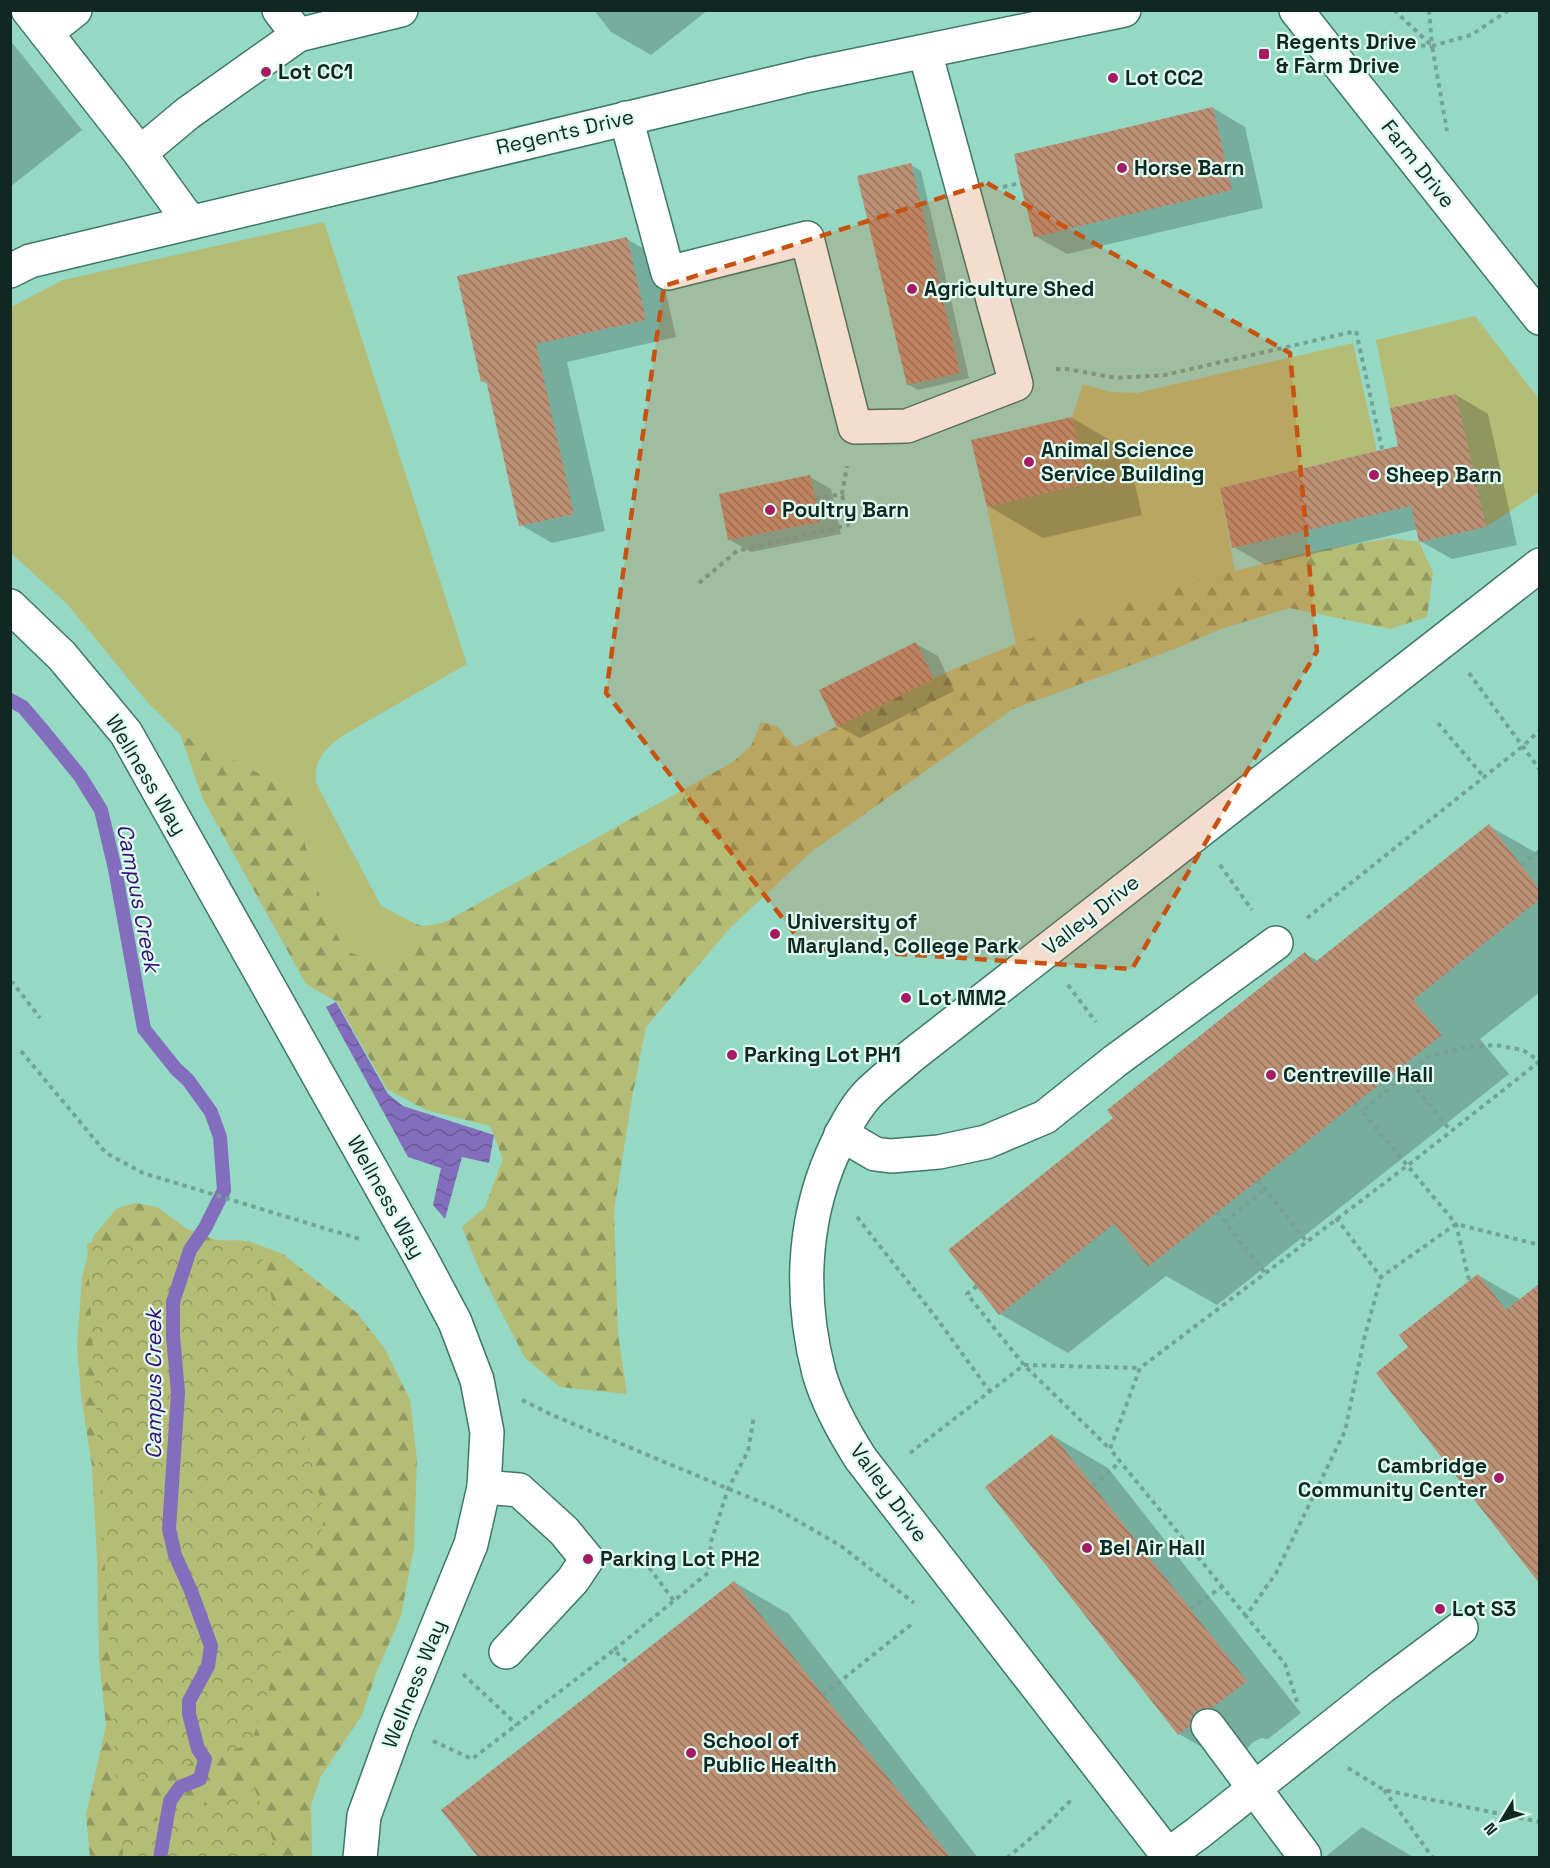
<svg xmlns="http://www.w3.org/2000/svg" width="1550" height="1868" font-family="'Space Grotesk',sans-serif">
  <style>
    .built { fill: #95d9c5 }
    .green { fill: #b4bc76 }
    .forest { fill: url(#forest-firs) }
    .park { fill: url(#park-crowns) }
    .water { fill: url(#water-waves) }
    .shadow { fill: #0003 }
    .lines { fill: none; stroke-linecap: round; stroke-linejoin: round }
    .stream { stroke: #826ebd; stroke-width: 14 }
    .building { fill: url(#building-back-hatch) }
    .minor-casing { stroke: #3f7768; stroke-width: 36 }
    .path { stroke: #74a395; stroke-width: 4; stroke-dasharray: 4.5 4.5; stroke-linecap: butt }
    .minor { stroke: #fff; stroke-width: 33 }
    .marked { fill: #c8520f; fill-opacity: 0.2; stroke: #c8520f; stroke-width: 4.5; stroke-dasharray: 12 8; stroke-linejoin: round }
    .poi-dot { fill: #a51c65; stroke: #e0fdf3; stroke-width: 2 }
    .labels { text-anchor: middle; stroke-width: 4.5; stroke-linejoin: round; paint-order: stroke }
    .poi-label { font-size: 21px; font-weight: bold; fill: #102821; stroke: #e0fdf3; text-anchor: start }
    .street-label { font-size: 21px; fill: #102821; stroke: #e0fdf3 }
    .water-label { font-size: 22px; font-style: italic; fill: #360e6f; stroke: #e0fdf3 }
  </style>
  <defs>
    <pattern id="forest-firs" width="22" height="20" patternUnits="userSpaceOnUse" patternTransform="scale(1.5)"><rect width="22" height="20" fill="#b4bc76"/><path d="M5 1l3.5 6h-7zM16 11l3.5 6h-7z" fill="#919960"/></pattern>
    <pattern id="park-crowns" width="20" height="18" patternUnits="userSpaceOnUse" patternTransform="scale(1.5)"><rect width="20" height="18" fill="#b4bc76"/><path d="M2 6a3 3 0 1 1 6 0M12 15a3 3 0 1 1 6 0" fill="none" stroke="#919960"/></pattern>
    <pattern id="water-waves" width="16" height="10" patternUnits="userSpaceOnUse" patternTransform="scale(1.5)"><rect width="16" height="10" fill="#826ebd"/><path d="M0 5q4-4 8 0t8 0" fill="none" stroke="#695a99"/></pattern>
    <pattern id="building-back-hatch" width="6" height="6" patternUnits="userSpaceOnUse" patternTransform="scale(1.5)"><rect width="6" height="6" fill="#bb9075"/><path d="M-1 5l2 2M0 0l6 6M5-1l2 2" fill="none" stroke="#977660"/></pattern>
  </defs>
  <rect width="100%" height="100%" fill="#a8e3d1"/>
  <!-- built -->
  <rect class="built" x="11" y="11" width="1528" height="1846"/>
  <!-- green -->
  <g class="green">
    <path d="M324 222 467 664 342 736C324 749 314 760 316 783L381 906 416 924 399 973 345 951 324 910 290 791 226 755 180 734 148 703 68 605 11 553V307L63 280Z"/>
    <polygon points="1475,316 1539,399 1539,492 1486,527 1456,394 1390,408 1376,340"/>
    <path d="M1353 343 1377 451 1220 488 1235 571C1161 590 1088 615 1016 644L987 507 1088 483 1072 417 1083 384 1110 392 1137 393Z"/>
  </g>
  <!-- forest -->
  <g class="forest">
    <polygon points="1390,538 1419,542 1433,572 1427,617 1390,629 1290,608 1220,629 1177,648 1013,709 811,852 730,928 646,1027 632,1098 614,1211 618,1334 627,1394 560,1387 525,1358 479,1269 462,1227 485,1207 503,1159 490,1126 426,1110 387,1089 337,1002 306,984 203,799 180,734 226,755 290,791 324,910 345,950 398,973 416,924 423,926 443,923 733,762 751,746 761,722 777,726 795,747 951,670 1083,617 1192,582 1305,553"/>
    <polygon points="136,1203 157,1207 187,1229 216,1240 248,1241 283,1254 356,1312 385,1349 410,1400 417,1459 414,1547 401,1616 377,1671 362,1715 321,1776 311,1805 312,1857 90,1857 86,1815 106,1726 99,1660 97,1559 92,1466 81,1395 77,1346 82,1277 93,1237 117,1208"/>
  </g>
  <!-- park -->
  <g class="park">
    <polygon points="87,1243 259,1246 325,1518 251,1744 117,1788"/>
    <polygon points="255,1789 279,1857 123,1857 122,1832"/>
  </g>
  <!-- water -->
  <polygon class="water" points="336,1002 388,1094 403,1106 494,1135 489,1163 462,1157 445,1219 433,1205 441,1168 408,1157 326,1007"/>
  <!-- shadow -->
  <g class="shadow">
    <polygon points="594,10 708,10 651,55 611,32"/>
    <polygon points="10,40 82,130 10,187"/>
    <polygon points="1213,108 1245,127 1263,208 1067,254 1035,236"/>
    <polygon points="911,165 921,171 969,378 918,390 908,384"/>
    <polygon points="627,239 658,257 676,337 567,362 605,531 552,543 521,525 489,385 482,381"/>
    <polygon points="1456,395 1488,414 1517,545 1452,559 1420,541 1418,529 1265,565 1234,547 1400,447"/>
    <polygon points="1072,418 1127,450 1142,515 1043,538 988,506"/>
    <polygon points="810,477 831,489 841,534 751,552 730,540"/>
    <polygon points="916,644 938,656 954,691 860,738 838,726"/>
    <polygon points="1489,826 1540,855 1540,992 1480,1039 1509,1074 1217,1305 1166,1276 1068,1353 1000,1314 950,1251 1115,1119 1305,954 1318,961"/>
    <polygon points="1478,1275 1521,1300 1540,1286 1540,1581 1378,1373 1410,1348"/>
    <polygon points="1053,1436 1108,1468 1301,1713 1268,1739 1261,1738 1252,1743 1234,1765 1179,1734"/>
    <polygon points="734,1582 789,1614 978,1858 480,1858 443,1810"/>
    <polygon points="1362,1827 1415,1858 1324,1858"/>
  </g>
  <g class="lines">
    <!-- stream -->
    <polyline class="stream" points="10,700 23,707 45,733 80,776 101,810 115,869 144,1029 176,1069 188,1080 211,1112 220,1137 224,1190 205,1228 190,1250 173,1302 173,1336 178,1393 169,1529 175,1555 191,1591 211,1646 208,1666 189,1701 189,1714 198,1749 205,1759 200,1779 180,1787 170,1801 160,1858"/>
  </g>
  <!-- building -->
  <g class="building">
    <polygon points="1213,107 1232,190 1034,237 1020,183 1014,154"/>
    <polygon points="911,163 960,373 907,385 857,176"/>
    <polygon points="627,237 646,320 536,344 574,514 519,526 486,380 481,382 457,276"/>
    <polygon points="1456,394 1486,527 1419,542 1411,506 1232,548 1220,488 1398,446 1390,408"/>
    <polygon points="1072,417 1088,483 987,507 971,440"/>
    <polygon points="810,475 820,522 728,540 719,494"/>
    <polygon points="916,642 934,679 837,727 819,690"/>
    <polygon points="1489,824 1539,888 1539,900 1413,1000 1442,1035 1148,1267 1114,1224 999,1315 948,1250 1113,1118 1107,1110 1291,963 1305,952 1314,963"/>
    <polygon points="1478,1274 1506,1310 1539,1284 1539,1583 1376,1373 1408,1347 1399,1335"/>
    <polygon points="1052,1434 1247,1681 1212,1708 1205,1708 1196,1711 1191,1718 1190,1726 1178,1735 985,1487"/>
    <polygon points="734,1581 950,1857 478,1857 441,1810"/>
  </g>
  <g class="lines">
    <defs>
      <g id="minor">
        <polyline points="28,10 140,153 190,222"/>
        <polyline points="279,10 298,35"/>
        <polyline points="1296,10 1540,318"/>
        <polyline points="46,33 75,10"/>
        <polyline points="626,118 668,273 807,238 855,427 907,426 1016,384 925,52"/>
        <polyline points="140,153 188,113 298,35 401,10"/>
        <polyline points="10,271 30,261 809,75 1124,10"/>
        <polyline points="10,606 62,656 126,733 421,1258 455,1322 477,1380 487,1432 484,1487 471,1544 397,1725 364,1816 360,1858"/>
        <polyline points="841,1134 875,1154 891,1156 939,1152 986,1142 1045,1117 1115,1061 1276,943"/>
        <polyline points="484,1487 519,1490 564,1531 587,1559 573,1580 506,1652"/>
        <polyline points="1208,1726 1304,1855"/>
        <polyline points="1168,1855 1198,1833 1382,1687 1461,1628"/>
        <path d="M1170 1858 861 1459C845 1434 827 1401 819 1373 800 1300 802 1224 832 1155 841 1135 851 1113 866 1096 879 1082 896 1070 910 1057L1540 565"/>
      </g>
    </defs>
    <!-- minor casing -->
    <use href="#minor" class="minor-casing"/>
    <!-- path -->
    <g class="path">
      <polyline points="1394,10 1432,46 1447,131"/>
      <polyline points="1429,10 1432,46 1471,35 1509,10"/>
      <polyline points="1376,43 1431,46"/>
      <polyline points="1003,187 1020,183"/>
      <polyline points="1056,369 1067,369 1116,378 1165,375 1356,331 1382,449"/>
      <polyline points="815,499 842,494 847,466"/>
      <polyline points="699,583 737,551 848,525 842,494"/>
      <polyline points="1469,673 1540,770"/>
      <polyline points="1438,723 1484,777"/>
      <polyline points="1220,865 1252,910"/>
      <polyline points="1521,865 1540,851"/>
      <polyline points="1307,918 1523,746 1540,730"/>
      <polyline points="10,982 13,983 40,1018"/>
      <polyline points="1068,985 1096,1022"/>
      <polyline points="21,1051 106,1153 143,1173 363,1240"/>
      <polyline points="1400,1068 1450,1130"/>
      <polyline points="1355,1103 1362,1111"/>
      <polyline points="1258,1180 1306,1241"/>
      <polyline points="1217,1212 1265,1273"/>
      <polyline points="857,1217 938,1320 990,1392"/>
      <polyline points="1336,1218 1381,1277"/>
      <polyline points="1225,1222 1265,1189"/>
      <polyline points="1469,1280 1456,1224 1362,1111 1428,1057 1467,1047 1495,1045 1523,1050 1539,1061"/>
      <polyline points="977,1286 967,1294 1024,1365 1110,1449"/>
      <polyline points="522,1400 552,1415 777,1509 841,1546 914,1603"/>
      <polyline points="910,1453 1024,1365 1140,1368"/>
      <polyline points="1093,1486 1120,1462"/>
      <polyline points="627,1558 642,1558 674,1601"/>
      <polyline points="1190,1609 1222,1587"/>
      <polyline points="1246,1616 1110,1449 1140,1368 1407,1166 1540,1061"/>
      <polyline points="614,1650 709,1572 711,1542 728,1489 748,1451 754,1416"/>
      <polyline points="463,1674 517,1725"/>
      <polyline points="823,1695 913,1623"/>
      <polyline points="1297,1702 1285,1664 1246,1616 1276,1573 1345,1431 1364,1339 1381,1277 1456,1224 1540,1245"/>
      <polyline points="433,1741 472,1759 614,1650 628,1663"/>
      <polyline points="1348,1768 1384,1790 1540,1822"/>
      <polyline points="1384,1790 1433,1858"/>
      <polyline points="1007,1858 1043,1828 1073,1798"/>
    </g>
    <!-- minor -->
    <use href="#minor" class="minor"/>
  </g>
  <!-- marked area -->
  <path class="marked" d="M987 183 1290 353 1317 651 1132 969 806 948 606 693 664 286Z"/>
  <!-- markers -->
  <g class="poi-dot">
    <rect x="1258" y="48" width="12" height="12" rx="3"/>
    <circle cx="266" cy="72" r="6"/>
    <circle cx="1113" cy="78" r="6"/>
    <circle cx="1122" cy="168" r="6"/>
    <circle cx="912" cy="289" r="6"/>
    <circle cx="1029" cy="462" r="6"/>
    <circle cx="1374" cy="475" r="6"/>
    <circle cx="770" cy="510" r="6"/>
    <circle cx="775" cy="934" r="6"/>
    <circle cx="906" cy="998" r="6"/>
    <circle cx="732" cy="1055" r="6"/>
    <circle cx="1271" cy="1075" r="6"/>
    <circle cx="1499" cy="1478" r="6"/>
    <circle cx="1087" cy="1548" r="6"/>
    <circle cx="588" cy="1559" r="6"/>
    <circle cx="1440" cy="1609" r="6"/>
    <circle cx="691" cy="1753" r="6"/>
  </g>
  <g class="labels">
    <!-- poi labels -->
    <g class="poi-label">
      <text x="1276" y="49">Regents Drive<tspan x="1276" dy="24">&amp; Farm Drive</tspan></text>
      <text x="278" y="79">Lot CC1</text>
      <text x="1125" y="85">Lot CC2</text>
      <text x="1134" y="175">Horse Barn</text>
      <text x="924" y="296">Agriculture Shed</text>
      <text x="1041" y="457">Animal Science<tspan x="1041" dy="24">Service Building</tspan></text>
      <text x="1386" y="482">Sheep Barn</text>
      <text x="782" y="517">Poultry Barn</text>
      <text x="787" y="929">University of<tspan x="787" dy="24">Maryland, College Park</tspan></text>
      <text x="918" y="1005">Lot MM2</text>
      <text x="744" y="1062">Parking Lot PH1</text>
      <text x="1283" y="1082">Centreville Hall</text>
      <text x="1487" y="1473" text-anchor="end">Cambridge<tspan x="1487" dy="24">Community Center</tspan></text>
      <text x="1099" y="1555">Bel Air Hall</text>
      <text x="600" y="1566">Parking Lot PH2</text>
      <text x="1452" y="1616">Lot S3</text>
      <text x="703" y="1748">School of<tspan x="703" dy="24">Public Health</tspan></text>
    </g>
    <!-- street labels -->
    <g class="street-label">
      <text transform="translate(565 132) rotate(-13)" y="7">Regents Drive</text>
      <text transform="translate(1418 164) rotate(52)" y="7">Farm Drive</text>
      <text transform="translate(146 775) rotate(59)" y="7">Wellness Way</text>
      <text transform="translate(1091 915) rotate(-38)" y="7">Valley Drive</text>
      <text transform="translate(386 1197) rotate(61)" y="7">Wellness Way</text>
      <text transform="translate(889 1493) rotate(54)" y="7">Valley Drive</text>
      <text transform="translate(414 1684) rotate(-68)" y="7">Wellness Way</text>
    </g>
    <!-- water labels -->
    <g class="water-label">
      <text transform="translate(139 898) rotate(79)" y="8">Campus Creek</text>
      <text transform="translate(153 1384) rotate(-90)" y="8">Campus Creek</text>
    </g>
  </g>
  <!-- border -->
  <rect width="1550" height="1868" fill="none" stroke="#102821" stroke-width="24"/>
  <!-- north arrow -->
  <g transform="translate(1502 1820) rotate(232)" stroke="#e0fdf3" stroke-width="4.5" paint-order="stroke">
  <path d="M0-4.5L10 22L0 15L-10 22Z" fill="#102821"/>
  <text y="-9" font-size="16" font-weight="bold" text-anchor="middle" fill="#102821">N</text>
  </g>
</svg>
